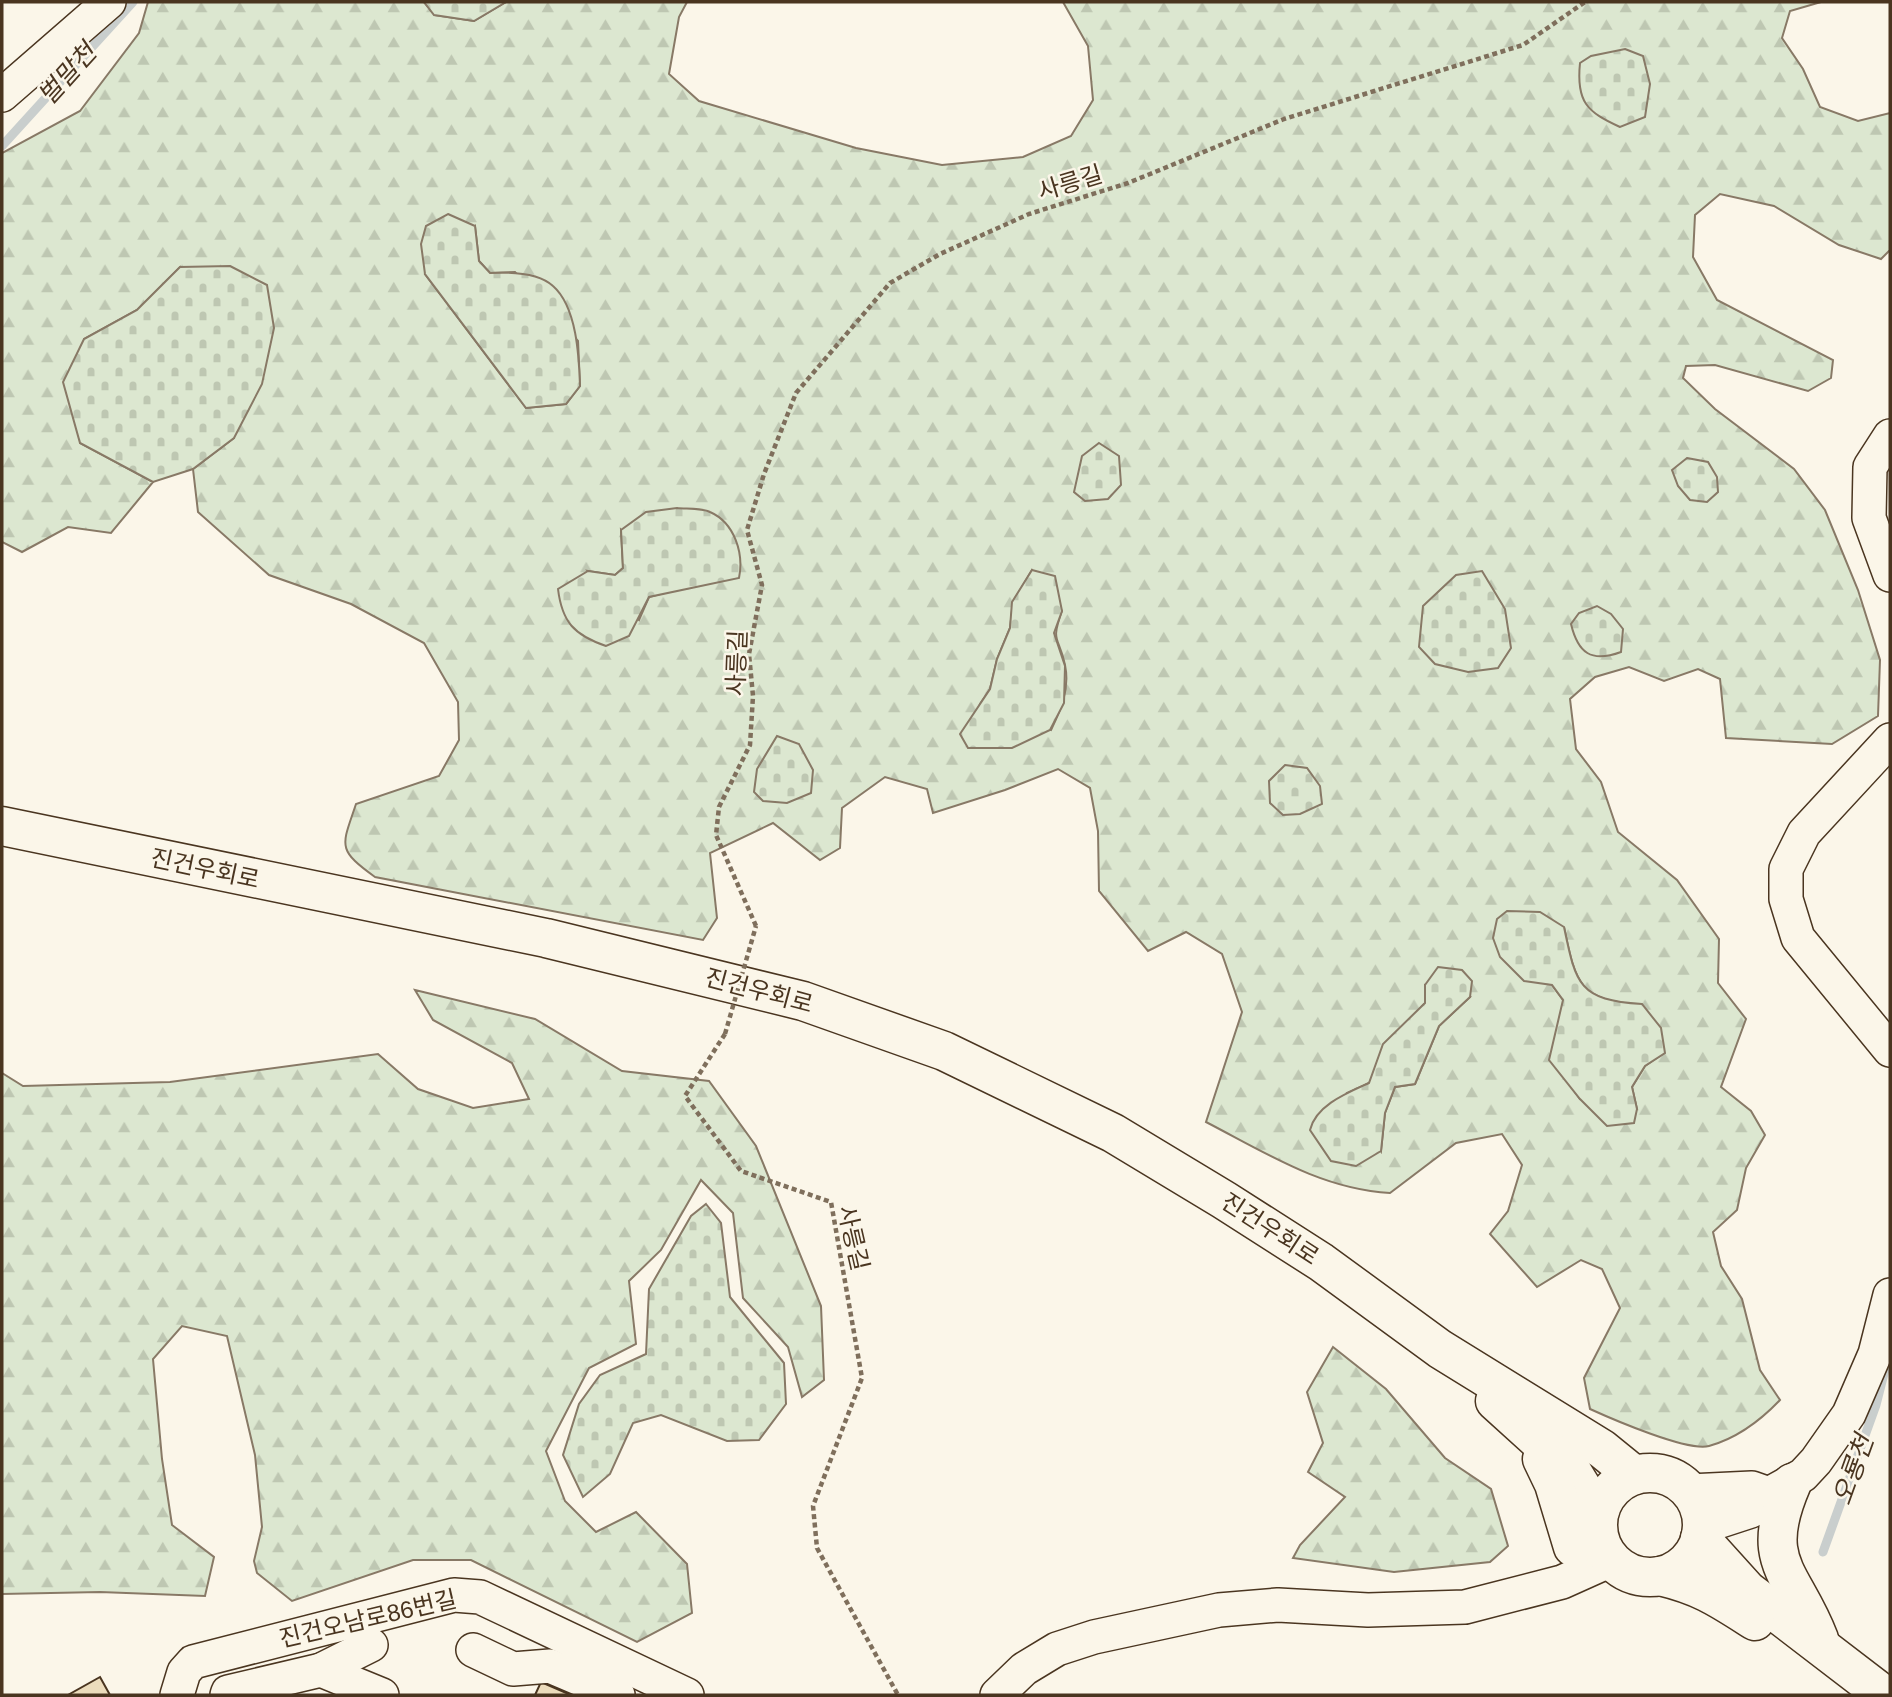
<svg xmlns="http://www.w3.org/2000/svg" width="1892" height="1697" font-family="Helvetica,'Noto Sans KR',sans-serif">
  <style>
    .forest { fill: url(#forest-firs); stroke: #887966; stroke-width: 2; fill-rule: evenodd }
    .cemetery { fill: url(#cemetery-stones); stroke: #887966; stroke-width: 2 }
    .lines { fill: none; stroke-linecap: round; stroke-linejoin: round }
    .stream { stroke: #c9cecd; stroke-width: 9 }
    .building { fill: #ecdcbc; stroke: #4a3520; stroke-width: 2 }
    .minor-casing { stroke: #4a3520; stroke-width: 36 }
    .major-casing { stroke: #4a3520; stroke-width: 41 }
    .path { stroke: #7f6f5c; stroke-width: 4.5; stroke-dasharray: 5 3.5; stroke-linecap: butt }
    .minor { stroke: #fbf6e9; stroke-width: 33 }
    .major { stroke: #fbf6e9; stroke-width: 38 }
    .path-bridge { stroke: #7f6f5c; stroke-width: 4.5; stroke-dasharray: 5 3.5; stroke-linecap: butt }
    .labels { text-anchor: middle; stroke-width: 5; stroke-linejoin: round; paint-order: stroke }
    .street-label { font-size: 24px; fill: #4a3520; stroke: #fbf6e9 }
    .water-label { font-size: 26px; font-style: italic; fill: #4a3520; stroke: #fbf6e9 }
  </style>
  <defs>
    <pattern id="forest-firs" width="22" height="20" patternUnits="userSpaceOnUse" patternTransform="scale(1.75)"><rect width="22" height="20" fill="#dce7d0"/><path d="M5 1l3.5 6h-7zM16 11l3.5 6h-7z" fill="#bec7b2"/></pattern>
    <pattern id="cemetery-stones" width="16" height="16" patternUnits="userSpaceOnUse" patternTransform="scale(1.75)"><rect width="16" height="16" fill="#dce7d0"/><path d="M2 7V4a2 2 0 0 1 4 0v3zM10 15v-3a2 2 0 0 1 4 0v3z" fill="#bec7b2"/></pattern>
  </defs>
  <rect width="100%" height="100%" fill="#fbf6e9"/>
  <!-- forest -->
  <g class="forest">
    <path d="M148 2H424L435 15 474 21 506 2H687L679 17 669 74 699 101 856 148 942 165 1023 157 1071 136 1093 100 1088 46 1063 2H1821L1790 11 1782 38 1803 69 1820 107 1858 121 1890 113V250L1881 259 1839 245 1774 206 1720 194 1695 215 1693 257 1717 300 1833 360 1831 378 1808 391 1715 365 1686 366 1683 378 1715 409 1794 469 1825 510 1858 590 1880 660 1878 716 1832 744 1726 738 1720 679 1698 669 1664 681 1629 667 1595 677 1570 699 1576 749 1601 782 1618 832 1677 880 1719 939 1718 983 1746 1019 1721 1087 1751 1111 1765 1135 1746 1168 1737 1210 1713 1232 1721 1266 1742 1299 1760 1370 1780 1400C1760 1421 1738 1438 1709 1446 1688 1452 1612 1419 1590 1409L1584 1378 1620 1308 1602 1269 1581 1260 1537 1287 1490 1234 1508 1211 1522 1165 1502 1134 1456 1143 1390 1193C1321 1189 1266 1153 1206 1122L1242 1012 1222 954 1186 932 1148 951 1099 891 1098 831 1090 788 1058 769 1005 790 933 813 927 789 885 777 842 808 840 848 820 860 773 823 710 853 717 918 703 940 375 877C336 849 342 846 356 804L439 776 459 740 458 702 424 643 351 604 269 575 198 512 193 469 234 438 180 267 137 310 84 339 80 443 153 482 111 533 68 527 22 552 2 542V153L80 111 139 33ZM475 226 479 261 490 273 515 272 578 341 580 386 566 404 526 408 425 274ZM621 530 676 590 649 597 639 620 588 571 615 575 623 568ZM1032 570 1062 611C1050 644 1059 635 1065 665 1070 689 1061 709 1051 730L980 704 990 689 997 659 1010 628 1013 602ZM1564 927C1576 985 1579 1000 1642 1005L1664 1053 1645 1066 1632 1087 1637 1109 1580 1099 1567 1081 1563 1000 1552 985ZM1425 985 1470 997 1439 1026 1415 1084 1395 1087 1385 1113 1381 1151 1347 1093 1369 1083 1407 1023 1425 1003Z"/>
    <polygon points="415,990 535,1019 622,1071 709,1081 756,1146 821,1306 824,1380 802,1397 788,1347 743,1298 733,1213 701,1180 661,1250 629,1281 636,1344 589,1368 546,1451 565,1501 596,1532 636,1512 687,1564 692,1613 637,1642 471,1560 413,1560 292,1601 257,1573 254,1561 262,1527 255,1455 227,1336 182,1326 153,1359 162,1459 172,1525 214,1557 205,1596 100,1592 2,1594 2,1073 23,1086 170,1082 378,1054 418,1089 473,1108 529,1099 512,1063 433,1020"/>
    <polygon points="1333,1347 1386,1389 1445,1458 1491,1489 1508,1546 1490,1562 1394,1572 1293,1558 1300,1545 1345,1497 1308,1472 1323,1443 1307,1392"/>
  </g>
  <!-- cemetery -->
  <g class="cemetery">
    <polygon points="424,2 506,2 474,21 434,15"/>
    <path d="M1625 49 1643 56 1650 84 1645 117 1620 127C1587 112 1576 102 1580 63L1591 56Z"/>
    <path d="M448 214 475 226 479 261 490 273C508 272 538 272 553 286 577 307 579 357 580 386L566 404 526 408 425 274 421 244 426 226Z"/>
    <polygon points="230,266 267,285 274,328 262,384 234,438 193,469 153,482 80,443 63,382 84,339 137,310 180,267"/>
    <polygon points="1099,443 1119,456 1121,485 1108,499 1085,501 1074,492 1082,456"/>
    <polygon points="1687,458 1708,462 1717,477 1718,492 1707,502 1690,500 1678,486 1672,470"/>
    <path d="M677 508C687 509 702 508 710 512 735 523 744 554 739 578L649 597 629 636 606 646C574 635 562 622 558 589L588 571 615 575 623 568 621 530 646 512Z"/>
    <polygon points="1032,570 1055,576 1062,611 1054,633 1065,666 1064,703 1050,730 1012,748 968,748 960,734 990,689 997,659 1010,628 1012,602"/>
    <polygon points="1482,571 1505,609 1511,648 1498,668 1468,672 1435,664 1419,647 1423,606 1456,575"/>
    <path d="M1597 606 1611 614 1623 629 1621 652C1591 663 1578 653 1571 624L1579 613Z"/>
    <polygon points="777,736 799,744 813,770 811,793 787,803 763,801 754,792 757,769"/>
    <polygon points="1285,765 1307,768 1320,786 1322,804 1300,814 1283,815 1270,803 1269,781"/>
    <path d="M1507 911 1540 912 1564 927C1576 985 1579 1000 1642 1004L1661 1028 1665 1053 1645 1066 1632 1087 1637 1109 1634 1123 1607 1126 1580 1099 1549 1060 1563 1000 1552 985 1524 981 1500 957 1493 938 1497 919Z"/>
    <path d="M1438 967 1462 970 1472 981 1470 997 1439 1026 1415 1084 1395 1087 1385 1113 1381 1151 1356 1166 1331 1161 1310 1130C1316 1105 1347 1093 1369 1083L1383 1044 1425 1003V985Z"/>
    <polygon points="706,1204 721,1223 730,1297 784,1363 786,1404 759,1440 727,1441 661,1415 633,1423 610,1474 583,1497 563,1455 579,1404 600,1375 646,1354 649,1289 691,1216"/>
  </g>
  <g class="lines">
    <!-- stream -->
    <g class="stream">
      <polyline points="2,146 133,2"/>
      <polyline points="1823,1552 1876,1405 1886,1366"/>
    </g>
  </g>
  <!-- building -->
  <g class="building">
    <polygon points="100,1677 110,1695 68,1695"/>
    <polygon points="541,1682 571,1695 535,1695"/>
  </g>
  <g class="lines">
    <defs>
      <g id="minor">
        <polyline points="2,95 109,2"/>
        <polyline points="1890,436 1870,467 1869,518 1890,575"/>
        <polyline points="1890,740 1804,833 1786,869 1786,899 1798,938 1890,1050"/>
        <polyline points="1689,1491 1752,1488 1769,1494"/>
        <polyline points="1702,1527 1751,1511 1769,1494 1803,1475 1816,1461 1849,1414 1875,1354 1890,1295"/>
        <polyline points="473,1650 513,1669 550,1666 618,1695"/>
        <polyline points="321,1670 382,1695"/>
        <polyline points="177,1695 184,1672 193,1662 454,1595 480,1597 687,1695"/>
        <polyline points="227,1695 228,1692 321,1670 371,1645"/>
        <polyline points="997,1695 1024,1669 1057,1649 1094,1637 1219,1610 1278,1605 1368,1610 1465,1607 1562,1582 1611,1560"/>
      </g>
      <g id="major">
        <polyline points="2,826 546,938 803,1001 944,1051 1113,1133 1224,1200 1321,1262 1440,1349 1602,1449 1634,1475"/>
        <polyline points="1495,1401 1571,1470 1598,1514"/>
        <polyline points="1542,1459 1554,1484 1573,1547"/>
        <circle cx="1650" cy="1525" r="52"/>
        <path d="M1792 1483C1757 1564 1793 1571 1819 1639"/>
        <polyline points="1700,1538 1747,1590 1884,1695"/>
        <path d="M1660 1576C1702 1586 1719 1598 1755 1621"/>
      </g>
    </defs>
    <!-- minor casing -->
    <use href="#minor" class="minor-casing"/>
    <!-- major casing -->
    <use href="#major" class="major-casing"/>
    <!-- path -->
    <g class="path">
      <polyline points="756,926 716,835 719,807 750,745 753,696 749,654 762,585 747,530 764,474 796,393 890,283 940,254 1029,214 1128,183 1284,119 1523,45 1585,2"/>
      <polyline points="725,1034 685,1096 741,1171 831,1202 862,1378 813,1506 817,1548 898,1695"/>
    </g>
    <!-- minor -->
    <use href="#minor" class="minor"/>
    <!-- major -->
    <use href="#major" class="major"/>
    <!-- path-bridge -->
    <polyline class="path-bridge" points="725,1034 756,926"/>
  </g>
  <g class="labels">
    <!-- street labels -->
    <g class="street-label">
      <text transform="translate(1070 183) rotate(-17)" y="8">사릉길</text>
      <text transform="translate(737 663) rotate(-88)" y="8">사릉길</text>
      <text transform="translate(205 869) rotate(12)" y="8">진건우회로</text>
      <text transform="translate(759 991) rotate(15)" y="8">진건우회로</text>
      <text transform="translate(1270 1229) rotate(33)" y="8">진건우회로</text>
      <text transform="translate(853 1238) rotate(77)" y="8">사릉길</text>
      <text transform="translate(368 1619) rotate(-13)" y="8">진건오남로86번길</text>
    </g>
    <!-- water labels -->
    <g class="water-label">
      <text transform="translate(67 74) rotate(-48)" y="9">벌말천</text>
      <text transform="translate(1853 1470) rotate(-70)" y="9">오룡천</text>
    </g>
  </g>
  <!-- border -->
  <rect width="1892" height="1697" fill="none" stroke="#4a3520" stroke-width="7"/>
</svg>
